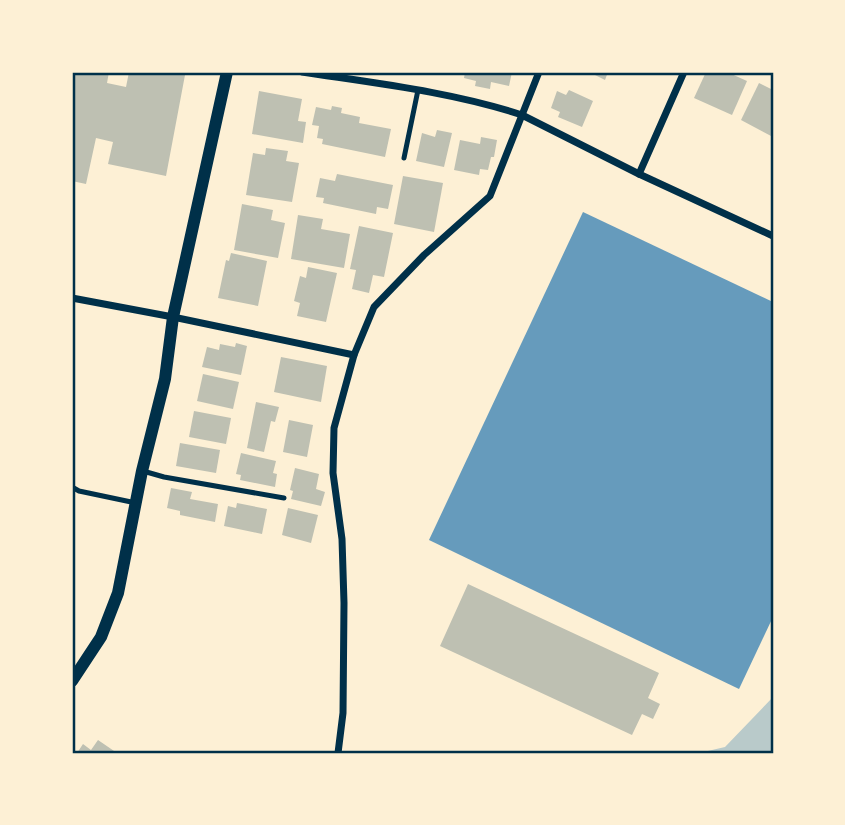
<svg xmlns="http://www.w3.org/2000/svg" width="845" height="825" font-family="'Alegreya Sans',sans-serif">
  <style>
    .green { fill: #b9caca }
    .water { fill: #669bbc }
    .building { fill: #bec0b2 }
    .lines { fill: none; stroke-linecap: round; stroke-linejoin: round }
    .service { stroke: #003049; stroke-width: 5 }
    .minor { stroke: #003049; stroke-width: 7 }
    .tertiary { stroke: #003049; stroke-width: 12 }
    .neatline { fill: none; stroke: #003049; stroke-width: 2.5 }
  </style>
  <rect width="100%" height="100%" fill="#fdf0d5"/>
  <!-- green -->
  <polygon class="green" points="773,697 773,753 699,753 725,747"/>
  <!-- water -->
  <polygon class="water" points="583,212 773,302 773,617 739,689 429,540"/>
  <!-- building -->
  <g class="building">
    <polygon points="72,72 109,72 107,83 126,87 129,72 168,72 185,75 166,176 108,164 113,142 96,138 86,184 72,181"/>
    <polygon points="465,72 512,72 509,86 491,82 490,89 475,86 476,81 464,78"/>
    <polygon points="589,72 608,72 605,80"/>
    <polygon points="706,72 727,72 747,81 732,115 694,98"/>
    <polygon points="759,83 773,90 773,137 741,120"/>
    <polygon points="569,90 593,101 582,127 558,117 560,112 551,108 557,91 566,95"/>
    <polygon points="259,91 302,99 298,121 306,122 303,143 252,134"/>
    <polygon points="332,106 342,108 341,113 360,117 359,123 391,129 385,157 322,144 323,139 317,138 319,126 312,125 316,107 331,110"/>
    <polygon points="437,130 452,133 444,167 416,161 422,133 435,137"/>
    <polygon points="481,137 497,140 494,157 491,157 488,170 480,169 479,175 454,170 460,140 480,144"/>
    <polygon points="266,148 288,151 286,161 299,163 292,202 246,195 253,153 265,155"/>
    <polygon points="337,174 393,185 388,209 377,207 376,214 323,203 324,198 316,197 320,178 335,181"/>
    <polygon points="403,176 443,183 434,232 394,224"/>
    <polygon points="242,204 273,210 271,220 285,223 278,258 234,250"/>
    <polygon points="298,215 323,219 321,229 350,234 344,268 291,259"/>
    <polygon points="359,226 393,233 384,277 373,275 369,293 352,289 356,270 350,269"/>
    <polygon points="231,253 267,261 258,306 218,298 226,260 229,261"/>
    <polygon points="308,267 337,273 326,322 297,316 300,303 294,301 300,276 306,278"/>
    <polygon points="236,343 247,346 241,375 202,367 207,347 219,350 220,344 235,347"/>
    <polygon points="281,357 327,366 321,402 274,392"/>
    <polygon points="203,374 239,382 233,409 197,401"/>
    <polygon points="256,402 279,407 275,422 271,421 264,452 247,448"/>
    <polygon points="194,411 231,418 226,444 189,437"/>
    <polygon points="289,420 313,425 307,457 283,452"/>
    <polygon points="180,443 220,450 216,473 176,466"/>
    <polygon points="241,453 276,461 273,473 277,474 275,487 240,480 241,475 236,474"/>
    <polygon points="295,468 319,474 316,489 325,492 321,506 291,499 293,491 290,490"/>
    <polygon points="171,488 192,492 190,499 218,504 215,522 180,515 180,511 167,508"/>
    <polygon points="237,503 267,509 262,534 224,526 228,506 236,508"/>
    <polygon points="288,508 318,515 311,543 282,535"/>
    <polygon points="468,584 659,673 648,698 660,704 653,719 642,714 632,735 440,646"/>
    <polygon points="98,740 117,753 77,753 83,744 91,750"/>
  </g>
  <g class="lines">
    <!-- service -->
    <g class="service">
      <polyline points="404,158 418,90"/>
      <polyline points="143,471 164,477 284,498"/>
      <polyline points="72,487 79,491 136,503"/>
    </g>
    <!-- minor -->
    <g class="minor">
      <path d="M302 72C374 83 453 92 522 115L639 174"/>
      <polyline points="684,72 639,174 773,236"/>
      <polyline points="72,298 173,317 354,355"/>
      <polyline points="338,753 343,713 344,603 342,539 333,473 334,428 354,355 374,307 424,255 490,196 539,72"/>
    </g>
    <!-- tertiary -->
    <polyline class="tertiary" points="72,681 101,637 118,593 142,471 165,379 173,317 227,72"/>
  </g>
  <!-- border -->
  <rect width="845" height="825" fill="none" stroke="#fdf0d5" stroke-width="147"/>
  <rect x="74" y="74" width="698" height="678" class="neatline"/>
</svg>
